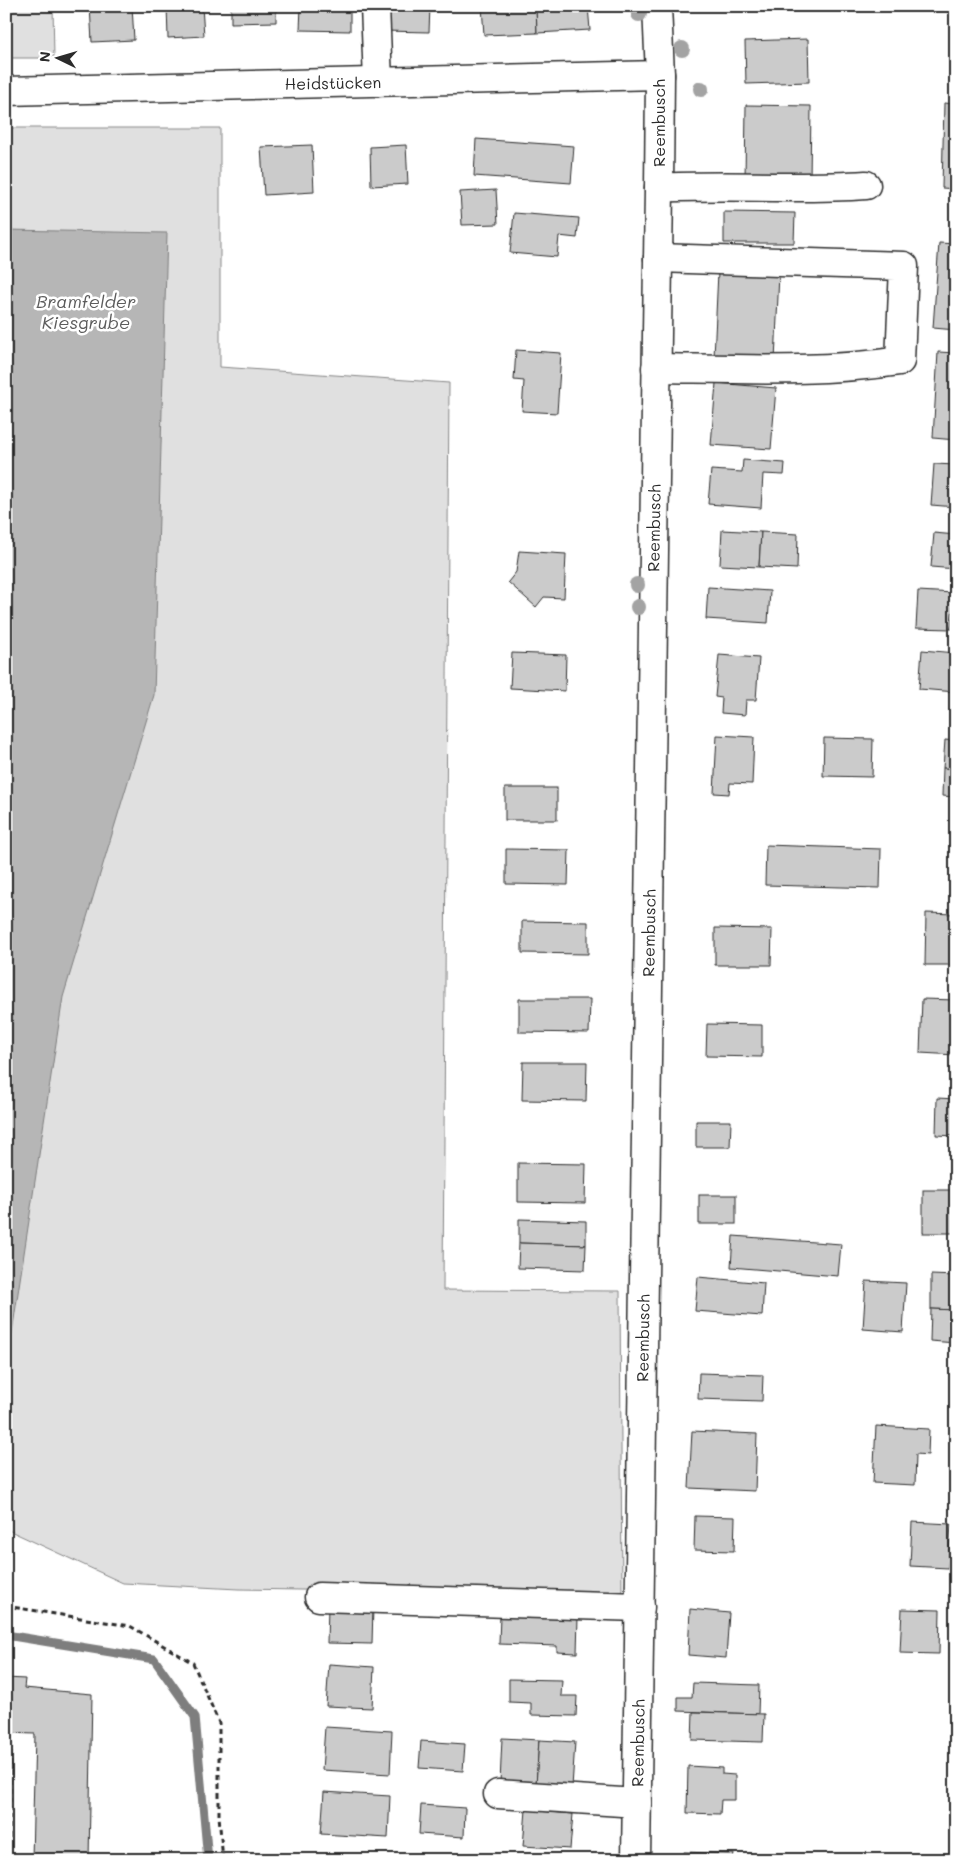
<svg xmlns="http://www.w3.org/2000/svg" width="962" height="1866" font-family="Mali,sans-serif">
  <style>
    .green { fill: #e0e0e0; stroke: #868686 }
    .water { fill: #b6b6b6; stroke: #7e7e7e }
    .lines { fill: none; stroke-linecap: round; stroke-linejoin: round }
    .stream { stroke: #7e7e7e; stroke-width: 9 }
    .building { fill: #cbcbcb; stroke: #2b2b2b }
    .minor-casing { stroke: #2b2b2b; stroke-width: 31 }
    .path { stroke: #2b2b2b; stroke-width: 3; stroke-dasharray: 5 4; stroke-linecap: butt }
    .minor { stroke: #fff; stroke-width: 28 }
    .tree { fill: #a3a3a3 }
    .labels { text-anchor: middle; stroke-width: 5; stroke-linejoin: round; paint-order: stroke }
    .street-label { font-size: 16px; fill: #2b2b2b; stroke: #fff }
    .water-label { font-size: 18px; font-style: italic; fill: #5c5c5c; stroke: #fff }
  </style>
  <rect width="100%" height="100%" fill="#fff"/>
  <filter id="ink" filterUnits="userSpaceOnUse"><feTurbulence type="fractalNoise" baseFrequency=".02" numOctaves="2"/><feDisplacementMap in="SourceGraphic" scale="10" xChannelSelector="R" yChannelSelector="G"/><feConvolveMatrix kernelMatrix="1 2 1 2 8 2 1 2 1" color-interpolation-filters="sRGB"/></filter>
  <g filter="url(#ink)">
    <!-- green -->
    <g class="green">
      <polygon points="6,6 53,6 54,58 6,58"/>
      <polygon points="6,128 220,128 220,367 449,383 443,1290 620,1291 622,1595 238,1589 123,1583 6,1529"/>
    </g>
    <!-- water -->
    <polygon class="water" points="6,230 167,233 154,695 63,997 6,1372"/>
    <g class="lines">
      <!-- stream -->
      <polyline class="stream" points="6,1635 154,1659 195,1717 208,1860"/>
    </g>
    <!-- building -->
    <g class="building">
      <polygon points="90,6 132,6 134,40 92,42"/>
      <polygon points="167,6 202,6 204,36 168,38"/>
      <polygon points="231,6 276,6 276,22 231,23"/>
      <polygon points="301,6 350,6 350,31 300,30"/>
      <polygon points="384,6 430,6 429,32 384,31"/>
      <polygon points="482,6 536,6 537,33 484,35"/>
      <polygon points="536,6 588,6 590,30 537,33"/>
      <polygon points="808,39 809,82 746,84 745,41"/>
      <polygon points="944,103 956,104 956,189 942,188"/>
      <polygon points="746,105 811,106 810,181 745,180"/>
      <polygon points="476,139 574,146 571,183 474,176"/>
      <polygon points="312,145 314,192 264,195 261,147"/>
      <polygon points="406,145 408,184 371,186 370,147"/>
      <polygon points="496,190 498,224 462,225 460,192"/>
      <polygon points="724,212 795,213 794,243 724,243"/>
      <polygon points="514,213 579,218 577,238 559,236 557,257 510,253"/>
      <polygon points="939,243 956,244 956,330 933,328"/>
      <polygon points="718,272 779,274 775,361 714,357"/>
      <polygon points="516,350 561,353 557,413 522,411 524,381 514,380"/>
      <polygon points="938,352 956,353 956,440 933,438"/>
      <polygon points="716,383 776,388 771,449 711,445"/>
      <polygon points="743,460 785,463 784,475 763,474 761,508 708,504 711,470 742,472"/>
      <polygon points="934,464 956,465 956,507 931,505"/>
      <polygon points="722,530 761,532 759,567 720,565"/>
      <polygon points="761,532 798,534 797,569 759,567"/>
      <polygon points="934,533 956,535 956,569 931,567"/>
      <polygon points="519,551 566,554 564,598 544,597 536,607 508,582 516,572"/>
      <polygon points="708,587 770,591 768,623 706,619"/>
      <polygon points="918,591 954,593 951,629 916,628"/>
      <polygon points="954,593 956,593 956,630 951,629"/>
      <polygon points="922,650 956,653 956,692 919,689"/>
      <polygon points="512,653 566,655 565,691 510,688"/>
      <polygon points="719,655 759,658 756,700 746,700 745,715 721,713 722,698 715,697"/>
      <polygon points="717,735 754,737 752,784 730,783 729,794 714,793"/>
      <polygon points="824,738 873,739 872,777 823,776"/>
      <polygon points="945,740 956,741 956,769 943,768"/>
      <polygon points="943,768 956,769 956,797 942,796"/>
      <rect x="505" y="788" width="52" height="32"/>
      <polygon points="766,845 881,849 880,888 765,885"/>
      <polygon points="506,849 569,850 568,885 506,884"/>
      <polygon points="926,913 956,914 956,965 925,965"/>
      <polygon points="522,921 588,922 588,954 522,953"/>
      <polygon points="715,928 772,929 771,965 715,965"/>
      <polygon points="519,999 590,999 589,1033 519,1032"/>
      <polygon points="922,999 956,1000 956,1055 920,1053"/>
      <polygon points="707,1024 762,1025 762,1057 706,1056"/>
      <polygon points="523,1062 587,1062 586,1101 522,1100"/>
      <polygon points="937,1098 956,1099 956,1136 936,1135"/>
      <polygon points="696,1121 731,1121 730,1147 696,1147"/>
      <polygon points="518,1163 586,1164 585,1203 518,1202"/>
      <rect x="923" y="1190" width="33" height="43"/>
      <rect x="699" y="1195" width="37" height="29"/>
      <polygon points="519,1219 586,1221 586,1245 519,1243"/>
      <polygon points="733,1236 841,1244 838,1276 731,1267"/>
      <polygon points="519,1243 586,1245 585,1270 518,1268"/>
      <polygon points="931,1275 956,1276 956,1310 931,1309"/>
      <polygon points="698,1277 764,1283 762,1316 695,1311"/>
      <polygon points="866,1281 906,1283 903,1332 863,1329"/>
      <polygon points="931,1309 956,1310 956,1343 930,1341"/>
      <polygon points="699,1373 763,1375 762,1401 698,1399"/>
      <polygon points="876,1426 929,1429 928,1455 916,1454 915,1485 873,1483"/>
      <polygon points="692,1431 757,1434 755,1491 689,1488"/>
      <polygon points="695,1516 735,1517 734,1551 694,1550"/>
      <polygon points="912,1522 951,1524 948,1568 910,1566"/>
      <polygon points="328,1606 373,1607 372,1644 327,1643"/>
      <polygon points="690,1609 729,1613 726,1658 688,1655"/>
      <polygon points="902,1609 940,1610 939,1654 900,1653"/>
      <polygon points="500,1615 578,1617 577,1653 557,1652 557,1646 499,1644"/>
      <polygon points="329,1664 374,1667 372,1708 326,1706"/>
      <polygon points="6,1678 25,1679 24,1688 92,1694 89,1860 32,1860 35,1734 6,1733"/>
      <polygon points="509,1679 562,1680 561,1696 577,1696 576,1716 531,1715 531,1703 509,1702"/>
      <polygon points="693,1683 759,1685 758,1714 678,1711 678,1697 692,1697"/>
      <polygon points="693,1712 764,1714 763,1742 692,1740"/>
      <polygon points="325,1727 392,1731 390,1774 322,1770"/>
      <polygon points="502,1738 539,1740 536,1785 500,1783"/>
      <polygon points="539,1740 575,1742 572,1787 536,1785"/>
      <polygon points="421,1741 465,1744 463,1771 419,1768"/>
      <polygon points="688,1766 722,1768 722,1774 735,1775 735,1800 721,1800 720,1814 687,1813"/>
      <polygon points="324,1792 390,1796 388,1838 321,1834"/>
      <polygon points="421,1805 465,1808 464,1837 419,1834"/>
      <polygon points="526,1810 573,1814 570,1849 523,1846"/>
      <polygon points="684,1852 734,1854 733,1860 684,1860"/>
      <polygon points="803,1858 848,1859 848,1860 803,1860"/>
    </g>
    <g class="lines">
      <defs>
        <g id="minor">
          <polyline points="375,6 378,82"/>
          <polyline points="6,91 660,75"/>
          <path d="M659 188C728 184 797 190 866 185"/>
          <path d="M656 368C737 369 820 373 900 361L904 266 658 258"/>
          <polyline points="319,1597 640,1607"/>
          <polyline points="498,1794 637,1803"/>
          <polyline points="636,1860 659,188 660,75 657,6"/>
        </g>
      </defs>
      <!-- minor casing -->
      <use href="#minor" class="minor-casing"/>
      <!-- path -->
      <g class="path">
        <polyline points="6,1606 130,1626 193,1663 219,1723 219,1816 223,1860"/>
        <polyline points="6,1739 11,1739 9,1860"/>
      </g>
      <!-- minor -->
      <use href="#minor" class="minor"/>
    </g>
    <!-- trees -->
    <g class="tree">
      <circle cx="639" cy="14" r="8"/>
      <circle cx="682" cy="49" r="8"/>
      <circle cx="701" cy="89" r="8"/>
      <circle cx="637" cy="585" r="8"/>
      <circle cx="638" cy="607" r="8"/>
    </g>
  </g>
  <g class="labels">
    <!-- street labels -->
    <g class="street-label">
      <text transform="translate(333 83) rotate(-1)" y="6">Heidstücken</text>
      <text transform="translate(659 123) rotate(-90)" y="6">Reembusch</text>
      <text transform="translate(654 528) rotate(-89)" y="6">Reembusch</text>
      <text transform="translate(649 933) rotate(-89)" y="6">Reembusch</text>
      <text transform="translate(643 1338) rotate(-89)" y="6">Reembusch</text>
      <text transform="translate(638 1743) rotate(-89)" y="6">Reembusch</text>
    </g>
    <!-- water labels -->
    <g class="water-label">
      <text x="86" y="308">Bramfelder<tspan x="86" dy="21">Kiesgrube</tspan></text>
    </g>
  </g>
  <!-- margin -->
  <rect width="962" height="1866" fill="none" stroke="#fff" stroke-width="25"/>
  <rect x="12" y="12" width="937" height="1841" fill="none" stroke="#2b2b2b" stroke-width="2" filter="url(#ink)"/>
  <!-- north arrow -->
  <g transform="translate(58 58) rotate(275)" stroke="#ffffff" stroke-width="4" paint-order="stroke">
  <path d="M0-4L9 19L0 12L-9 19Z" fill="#2b2b2b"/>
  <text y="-8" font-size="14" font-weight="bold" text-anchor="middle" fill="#2b2b2b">N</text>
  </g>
</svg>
